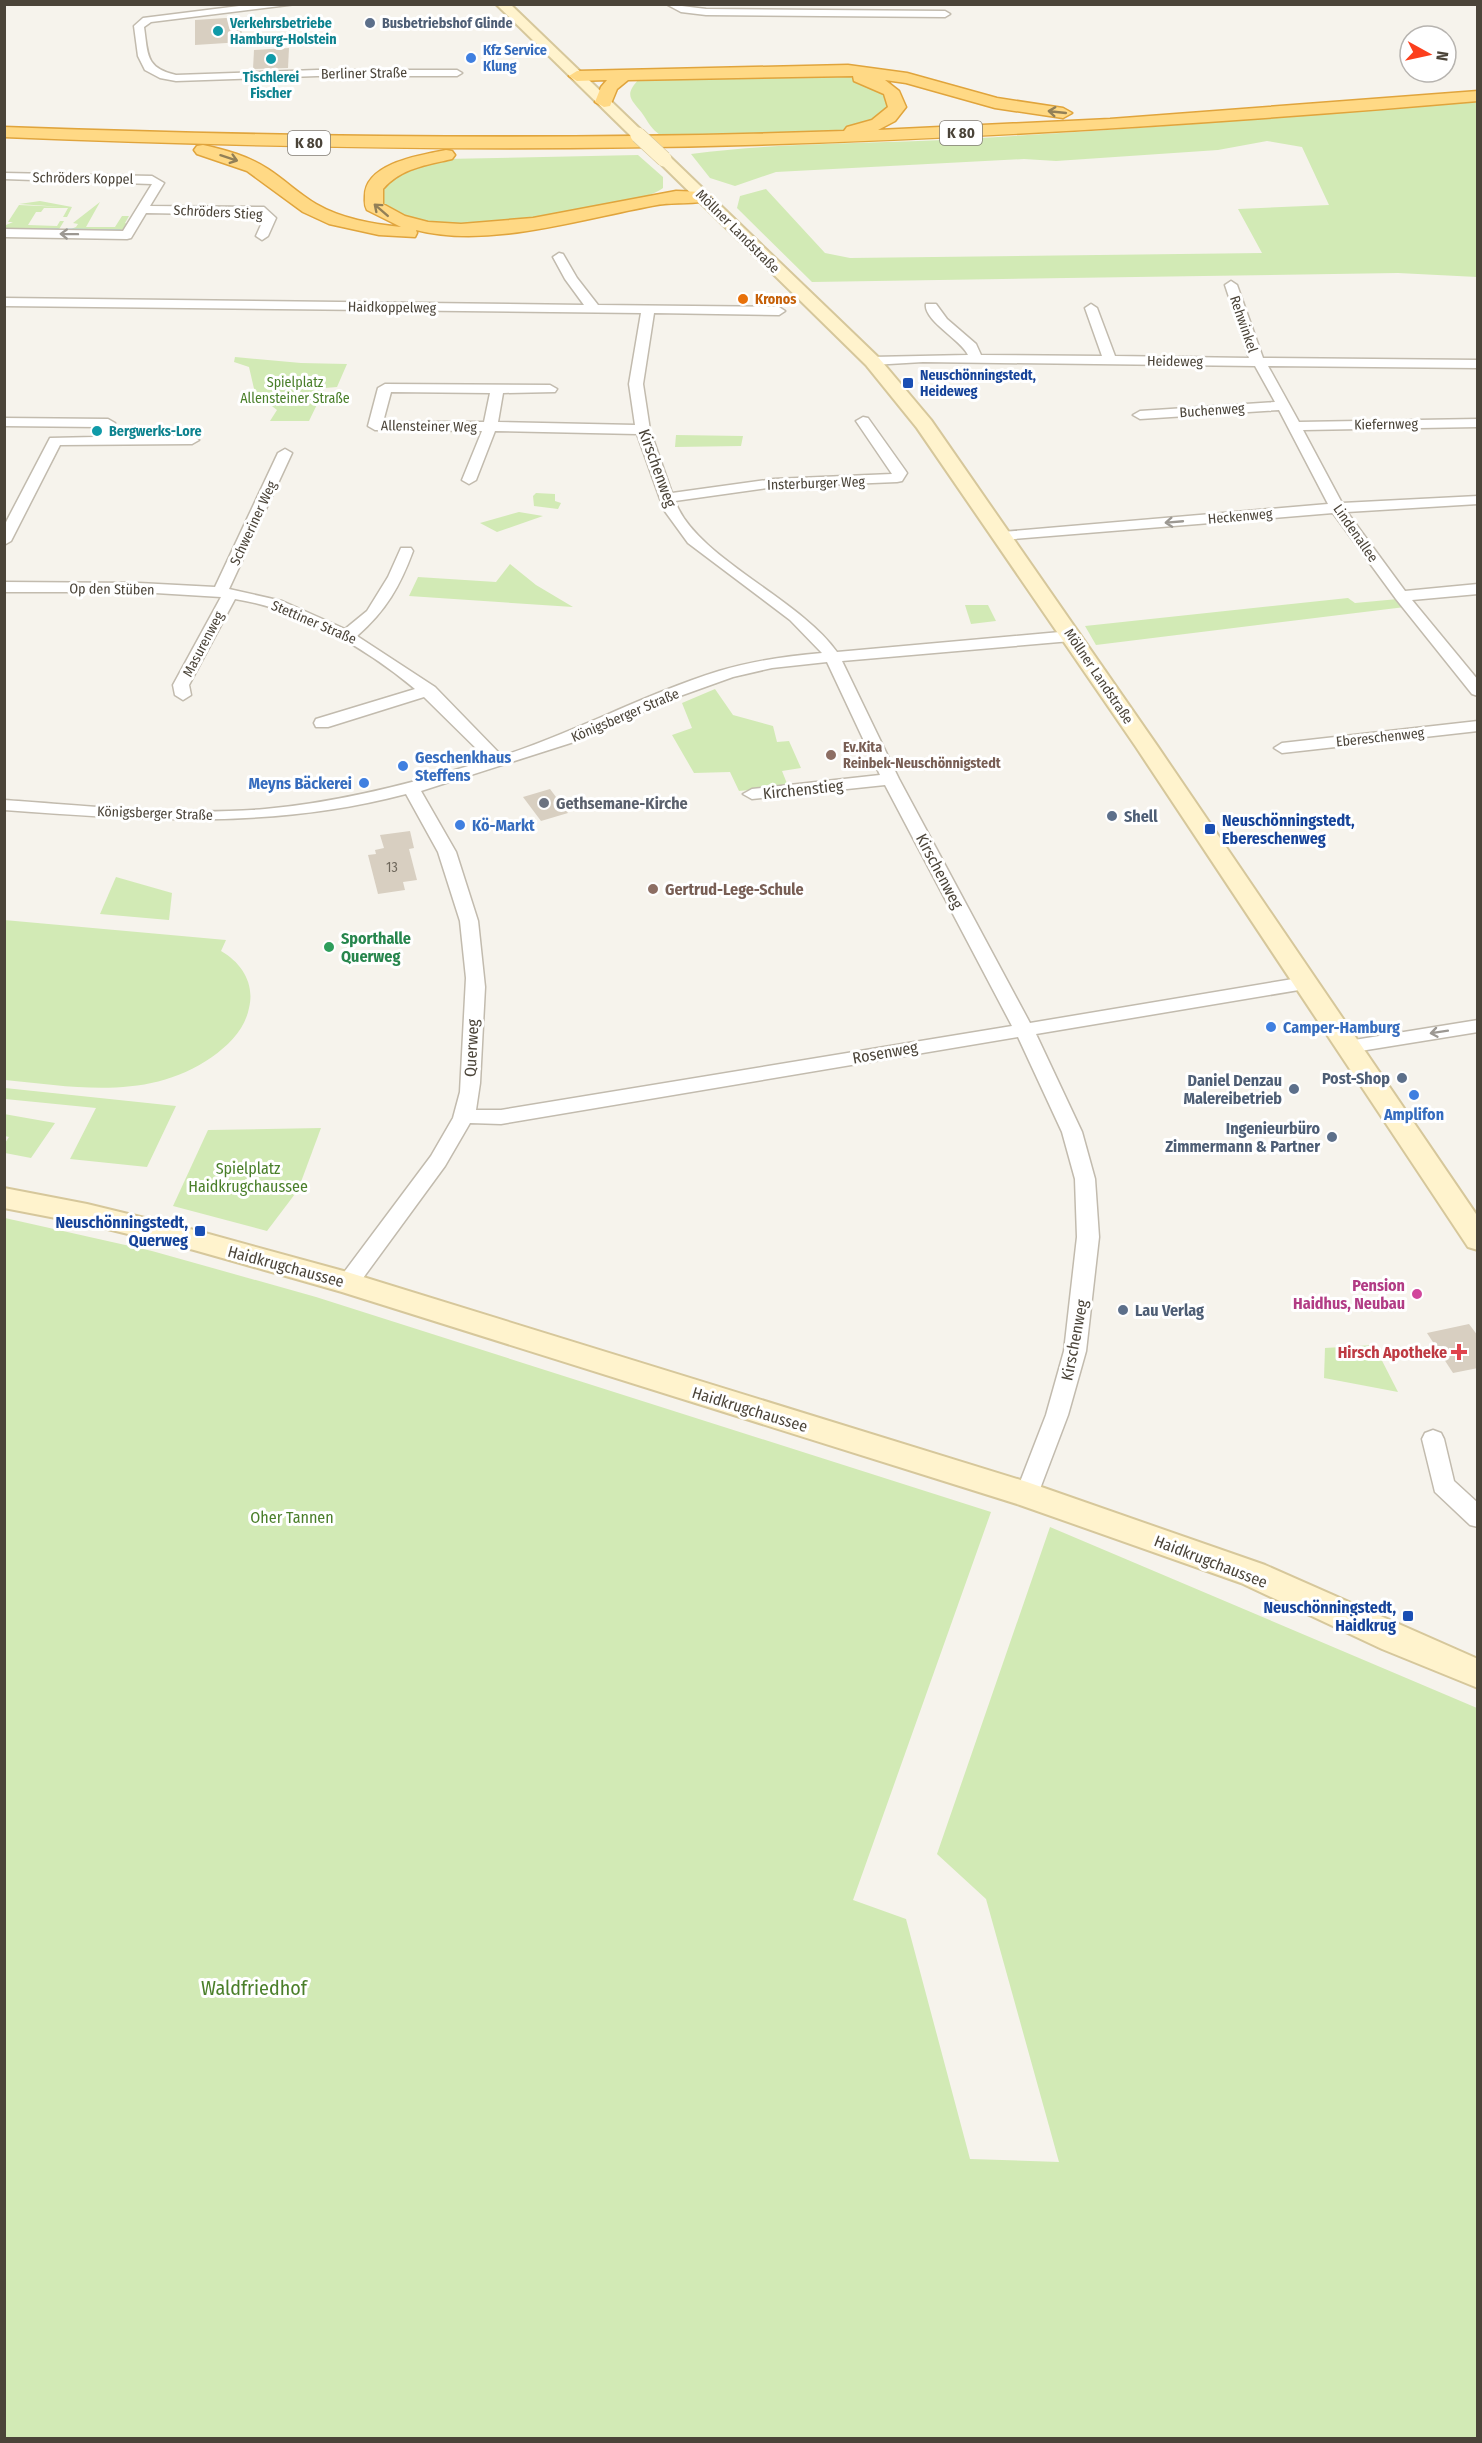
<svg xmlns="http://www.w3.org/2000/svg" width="1482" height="2443" font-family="'Fira Sans Condensed',sans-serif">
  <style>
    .green { fill: #d2eab5 }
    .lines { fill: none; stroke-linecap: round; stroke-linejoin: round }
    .stream { stroke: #a9d4f2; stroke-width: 3 }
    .building { fill: #d8cfc1 }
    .minor-casing { stroke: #c2bbae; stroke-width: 3 }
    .secondary-casing { stroke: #d6c79b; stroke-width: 4 }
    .trunk-casing { stroke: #e0a43c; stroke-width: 3 }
    .minor { fill: #fff; fill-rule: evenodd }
    .secondary { fill: #fff3cd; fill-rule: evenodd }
    .trunk { fill: #ffd985; fill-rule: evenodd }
    .secondary-bridge-casing { stroke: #d6c79b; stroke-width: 16; stroke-linecap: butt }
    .secondary-bridge { stroke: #fff3cd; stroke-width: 15 }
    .oneway { stroke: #938057 }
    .oneway2 { stroke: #9c9892 }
    .service-dot { fill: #5c6f8a; stroke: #fff; stroke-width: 2 }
    .culture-dot { fill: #0f9aa8; stroke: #fff; stroke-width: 2 }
    .shop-dot { fill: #3f7fe0; stroke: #fff; stroke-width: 2 }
    .food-dot { fill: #e8710a; stroke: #fff; stroke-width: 2 }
    .transit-dot { fill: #1a4fb4; stroke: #fff; stroke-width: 2 }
    .education-dot { fill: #8d6e63; stroke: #fff; stroke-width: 2 }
    .worship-dot { fill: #6b7280; stroke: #fff; stroke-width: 2 }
    .leisure-dot { fill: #2e9e5b; stroke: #fff; stroke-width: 2 }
    .hotel-dot { fill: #d1479c; stroke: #fff; stroke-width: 2 }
    .health-dot { fill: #e0444e; stroke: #fff; stroke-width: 2 }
    .labels { text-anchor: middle; stroke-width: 6; stroke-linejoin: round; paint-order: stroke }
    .far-culture-label { font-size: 14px; font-weight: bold; fill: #0d838f; stroke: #fff; text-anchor: start }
    .far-service-label { font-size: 14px; font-weight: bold; fill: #4e5e75; stroke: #fff; text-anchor: start }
    .far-shop-label { font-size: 14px; font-weight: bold; fill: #366cbe; stroke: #fff; text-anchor: start }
    .far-street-label { font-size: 14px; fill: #4b4439; stroke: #fff }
    .far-food-label { font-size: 14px; font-weight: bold; fill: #c56008; stroke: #fff; text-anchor: start }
    .far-transit-label { font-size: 14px; font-weight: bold; fill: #164399; stroke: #fff; text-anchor: start }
    .far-park-label { font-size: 14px; fill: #4a7f2a; stroke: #fff }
    .far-education-label { font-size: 14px; font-weight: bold; fill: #785e54; stroke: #fff; text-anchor: start }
    .number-label { font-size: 14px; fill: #6e675b }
    .shield { fill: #fff; stroke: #817c74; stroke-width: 1.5 }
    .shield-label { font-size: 15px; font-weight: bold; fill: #4b4439 }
    .street-label { font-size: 16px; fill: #4b4439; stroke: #fff }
    .shop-label { font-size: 16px; font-weight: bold; fill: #366cbe; stroke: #fff; text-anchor: start }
    .worship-label { font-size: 16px; font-weight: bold; fill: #5b616d; stroke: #fff; text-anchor: start }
    .service-label { font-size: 16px; font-weight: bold; fill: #4e5e75; stroke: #fff; text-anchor: end }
    .transit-label { font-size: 16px; font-weight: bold; fill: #164399; stroke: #fff; text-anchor: end }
    .education-label { font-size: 16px; font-weight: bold; fill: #785e54; stroke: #fff; text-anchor: start }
    .leisure-label { font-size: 16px; font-weight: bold; fill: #27864d; stroke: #fff; text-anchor: start }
    .park-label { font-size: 16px; fill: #4a7f2a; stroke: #fff }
    .hotel-label { font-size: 16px; font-weight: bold; fill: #b23c85; stroke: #fff; text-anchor: end }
    .health-label { font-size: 16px; font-weight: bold; fill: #be3a42; stroke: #fff; text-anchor: end }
    .near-park-label { font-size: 20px; fill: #4a7f2a; stroke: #fff }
  </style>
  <rect width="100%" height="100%" fill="#f6f3ec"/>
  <!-- green -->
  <g class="green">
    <path d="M847 76 886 91 890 108 879 119 852 129 823 132 660 135C652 129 649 124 644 116 633 100 622 97 639 79Z"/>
    <path d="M1477 101V277L1398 273 812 282 737 208 740 196 766 189 825 253 850 258 1262 253 1238 209 1329 205 1302 147 1267 141 1218 150 1056 161 1024 159 776 172 735 186 710 178 691 154C781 142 872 144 962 139 1134 129 1306 116 1477 101Z"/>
    <path d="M638 155 663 177V188C637 209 467 227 429 223 411 222 393 214 381 201V191L396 174 444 159Z"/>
    <polygon points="40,201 72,207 67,217 63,217 68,208 44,208 41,212 36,212 28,225 57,226 60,221 64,221 58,231 5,230 6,225 13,222 8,222 19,205 62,207 19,204"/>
    <polygon points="100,202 86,227 115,227 122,216 129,216 125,223 128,224 123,230 66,231 76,227 78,224 73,223"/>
    <polygon points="235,357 301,363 347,364 337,387 325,388 309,421 270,421 277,410 255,393 249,367 234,362"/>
    <polygon points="676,435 743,436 741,446 675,447"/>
    <polygon points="536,493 555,494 555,501 561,503 558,509 534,506 533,496"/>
    <polygon points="519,512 543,516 497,532 480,523"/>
    <polygon points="510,564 536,585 573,607 409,596 418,577 496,582"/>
    <polygon points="1348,598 1355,603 1398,599 1405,607 1096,645 1085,626"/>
    <polygon points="965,605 988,605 996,621 971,624"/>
    <polygon points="715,689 733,715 773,726 777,742 789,741 801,768 782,771 788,786 739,791 730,772 694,773 672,735 692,728 682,703"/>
    <polygon points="116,877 172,893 169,920 100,914"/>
    <path d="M4 920 226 940 221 951C242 963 255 984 249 1008 245 1029 229 1045 212 1057 149 1101 76 1087 5 1080Z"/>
    <polygon points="5,1088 176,1106 147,1167 70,1159 96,1108 5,1099"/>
    <polygon points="4,1114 55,1123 31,1158 5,1153 5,1143 9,1137 5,1136"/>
    <polygon points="321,1128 298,1190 267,1231 173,1206 208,1130"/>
    <polygon points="5,1218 152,1251 316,1297 991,1512 853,1900 906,1919 970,2159 1059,2162 986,1899 937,1854 1050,1527 1477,1708 1477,2438 5,2438"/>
    <polygon points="1374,1345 1398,1392 1324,1378 1325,1348"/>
  </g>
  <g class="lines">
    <!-- stream -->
    <g class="stream">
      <polyline points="38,230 58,230"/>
      <polyline points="68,230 120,231"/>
    </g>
  </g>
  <!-- building -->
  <g class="building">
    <polygon points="241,17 242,42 195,45 195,20"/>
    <polygon points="289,48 288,68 253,69 254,50"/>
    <polygon points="550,789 568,813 541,821 523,797"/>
    <polygon points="410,831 414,848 409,849 417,880 403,882 405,890 378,894 368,855 376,854 375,850 384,848 380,835"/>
    <polygon points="1469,1324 1478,1336 1478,1368 1453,1373 1427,1333"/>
  </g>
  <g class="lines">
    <defs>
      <g id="minor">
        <path d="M255 4H296L151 22 144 27C148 54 145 68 176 75L317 70H457L462 73 457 76H317L176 81 160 78 145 70 138 56 134 26 143 18Z"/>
        <polygon points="666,4 706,9 945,11 950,14 945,17 706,15 681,12"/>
        <polygon points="4,173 152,176 164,183 150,206 264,207 276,218 268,236 262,240 256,236 264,218 261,215 146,213 131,238 127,239 4,237 4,229 123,231 152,184 4,179"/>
        <path d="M559 253 563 254 577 278 598 305 779 307 785 311 779 315 654 313 643 384 650 430 672 493 774 479 892 474 856 421 863 417 868 418 905 470 907 473 902 481 897 482 774 487 675 501C695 557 799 598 837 652L1071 631 1079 636 1071 641 842 661 899 779 1030 1023 1305 977 1314 983 1305 989 1036 1034 1082 1132 1095 1179 1099 1237 1086 1351 1068 1415 1035 1502 1027 1504 1019 1502 1015 1495 1046 1415 1064 1351 1077 1237 1075 1179 1062 1132 1018 1037 501 1124 470 1123 445 1166 355 1289 347 1291 339 1289 336 1283 431 1156 453 1118 460 1092 466 978 460 921 438 852 406 794C270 830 143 820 4 810V800C91 806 178 816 265 809 341 802 415 783 488 760L424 697 328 727H316L314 723 316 719 415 689C366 648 299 609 235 599L189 685 191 695 183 700 175 695 173 685 221 597 139 592H4V582L139 583 215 587 278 453 285 449 292 453 229 589 282 601 345 629 367 611 388 577 401 548H411L413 551C400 586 386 611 357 636L435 687 502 756C576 732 645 694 719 671 752 661 787 656 822 653L790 620 688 543 664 510 637 434 495 431 476 480 469 484 462 480 482 431 375 430 368 426 378 388 385 384 550 385 557 389 555 392 503 393 498 422 635 425 629 384 641 313 4 306V298L584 305 565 279 553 257ZM391 392 490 393 484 422H383ZM827 662 880 775 752 789 743 794 752 799 885 785 1012 1026 501 1110H476L480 1083 485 987 478 921 456 852 421 791 577 741 680 696 733 677 772 668Z"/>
        <path d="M1231 281 1237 285 1263 358 1478 360V368L1268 366 1299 422 1478 419V427L1303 430 1342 503 1478 496V504L1347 512 1405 591 1478 584V594L1412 600 1478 680V696L1472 694 1396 599 1333 513 1002 540 995 536 1002 532 1328 504 1279 410 1140 419 1133 415 1140 411 1275 402 1255 366 923 362 872 365 865 361 872 357 968 355C961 340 923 320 926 304H936L947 319 976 344 981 355 1102 356 1085 308 1091 304 1097 308 1115 356 1249 358 1225 285Z"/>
        <polygon points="4,418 108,419 115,423 109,437 192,436 199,440 192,444 60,445 11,541 4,545 4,526 50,438 95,437 99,427 4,426"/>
        <polygon points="1478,721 1478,731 1282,753 1274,748 1282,743"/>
        <polygon points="1478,1020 1478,1032 1348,1053 1341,1051 1338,1047 1341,1043 1348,1041"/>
        <polygon points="1433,1430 1441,1433 1444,1439 1454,1481 1478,1503 1478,1527 1470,1525 1435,1492 1422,1439 1425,1433"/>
      </g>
      <g id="secondary">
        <polygon points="496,4 510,4 643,132 646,135 643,138 633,138"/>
        <polygon points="664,154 669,156 878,357 931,420 1158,747 1478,1217 1478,1250 1468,1247 1136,747 917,428 866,365 659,162 656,159 659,156"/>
        <polygon points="4,1188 87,1204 194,1230 347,1272 1027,1482 1265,1565 1478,1659 1478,1688 1382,1649 1241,1583 1020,1505 342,1292 194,1250 87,1224 4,1208"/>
      </g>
      <g id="trunk">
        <path d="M848 65 907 73 997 98 1063 108 1072 113 1063 118 995 108 906 83 885 80 899 91 906 107 895 121 878 130 1110 119 1478 91V101C1234 122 990 138 745 145 498 152 251 147 4 137V127C285 137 564 141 844 131L847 127 872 120 888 107 884 94 854 81 853 76 628 80 617 89 610 106 604 107 595 102 601 87 607 80 577 81 569 76 577 71Z"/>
        <path d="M203 145C226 150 248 156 268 169 285 180 299 194 316 204 342 219 372 224 401 227L367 210C364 205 365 202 365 196 365 163 421 155 446 150L452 151 455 155 452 159C427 165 401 168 383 189V204L405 216 428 222 461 224 533 218 676 191 705 192 714 198C709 205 669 202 657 205 584 218 490 249 416 230L417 233 415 237 379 235 329 224 303 212 247 171 197 154 194 150 197 146Z"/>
      </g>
    </defs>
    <!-- minor casing -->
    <use href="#minor" class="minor-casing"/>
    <!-- secondary casing -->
    <use href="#secondary" class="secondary-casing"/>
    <!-- trunk casing -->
    <use href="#trunk" class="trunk-casing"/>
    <!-- minor -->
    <use href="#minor" class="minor"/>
    <!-- secondary -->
    <use href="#secondary" class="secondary"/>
    <!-- trunk -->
    <use href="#trunk" class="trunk"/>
    <defs>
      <polyline id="secondary-bridge" points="638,135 664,159"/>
    </defs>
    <!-- secondary-bridge casing -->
    <use href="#secondary-bridge" class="secondary-bridge-casing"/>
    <!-- secondary-bridge -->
    <use href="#secondary-bridge" class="secondary-bridge"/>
  </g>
  <!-- one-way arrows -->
  <defs><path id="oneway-shaft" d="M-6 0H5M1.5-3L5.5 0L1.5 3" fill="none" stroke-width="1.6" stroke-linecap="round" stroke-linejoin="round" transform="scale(1.5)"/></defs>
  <g class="oneway">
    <use href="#oneway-shaft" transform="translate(1057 112) rotate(-174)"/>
    <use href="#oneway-shaft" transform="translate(229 158) rotate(18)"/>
    <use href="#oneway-shaft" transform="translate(381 210) rotate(-139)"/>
  </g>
  <g class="oneway2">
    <use href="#oneway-shaft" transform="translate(69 234) rotate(-179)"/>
    <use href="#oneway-shaft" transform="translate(1174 522) rotate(175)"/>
    <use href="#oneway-shaft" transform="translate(1439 1032) rotate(171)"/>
  </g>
  <!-- markers -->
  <g class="service-dot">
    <circle cx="370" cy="23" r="6"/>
    <circle cx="1112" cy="816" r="6"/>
    <circle cx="1402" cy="1078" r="6"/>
    <circle cx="1294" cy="1089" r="6"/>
    <circle cx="1332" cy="1137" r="6"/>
    <circle cx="1123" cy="1310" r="6"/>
  </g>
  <g class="culture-dot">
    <circle cx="218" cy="31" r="6"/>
    <circle cx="271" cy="59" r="6"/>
    <circle cx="97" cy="431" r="6"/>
  </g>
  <g class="shop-dot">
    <circle cx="471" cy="58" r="6"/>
    <circle cx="403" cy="766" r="6"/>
    <circle cx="364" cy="783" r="6"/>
    <circle cx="460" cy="825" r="6"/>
    <circle cx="1271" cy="1027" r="6"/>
    <circle cx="1414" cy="1095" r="6"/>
  </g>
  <circle class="food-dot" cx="743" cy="299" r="6"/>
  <g class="transit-dot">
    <rect x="902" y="377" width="12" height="12" rx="3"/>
    <rect x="1204" y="823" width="12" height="12" rx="3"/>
    <rect x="194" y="1225" width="12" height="12" rx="3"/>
    <rect x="1402" y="1610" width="12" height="12" rx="3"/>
  </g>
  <g class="education-dot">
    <circle cx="831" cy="755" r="6"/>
    <circle cx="653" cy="889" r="6"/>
  </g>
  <circle class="worship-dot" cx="544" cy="803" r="6"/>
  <circle class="leisure-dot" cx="329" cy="947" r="6"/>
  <circle class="hotel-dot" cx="1417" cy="1294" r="6"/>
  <path class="health-dot" d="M1456 1343h6v6h6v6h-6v6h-6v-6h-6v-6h6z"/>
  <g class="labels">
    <!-- far-culture labels -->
    <g class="far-culture-label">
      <text x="230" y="28">Verkehrsbetriebe<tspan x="230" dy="16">Hamburg-Holstein</tspan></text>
      <text x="271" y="82" text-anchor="middle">Tischlerei<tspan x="271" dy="16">Fischer</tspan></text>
      <text x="109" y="436">Bergwerks-Lore</text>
    </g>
    <!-- far-service labels -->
    <g class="far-service-label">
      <text x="382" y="28">Busbetriebshof Glinde</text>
    </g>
    <!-- far-shop labels -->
    <g class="far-shop-label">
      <text x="483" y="55">Kfz Service<tspan x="483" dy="16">Klung</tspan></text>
    </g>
    <!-- far-street labels -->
    <g class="far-street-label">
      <text transform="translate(364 73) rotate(-1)" y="5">Berliner Straße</text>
      <text transform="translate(83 178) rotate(1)" y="5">Schröders Koppel</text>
      <text transform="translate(218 212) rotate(3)" y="5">Schröders Stieg</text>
      <text transform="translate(738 231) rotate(45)" y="5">Möllner Landstraße</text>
      <text transform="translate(392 307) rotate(1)" y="5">Haidkoppelweg</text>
      <text transform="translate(1244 324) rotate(71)" y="5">Rehwinkel</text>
      <text transform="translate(1175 361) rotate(1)" y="5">Heideweg</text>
      <text transform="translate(1212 410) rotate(-4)" y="5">Buchenweg</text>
      <text transform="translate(1386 424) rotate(-1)" y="5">Kiefernweg</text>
      <text transform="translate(429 426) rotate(1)" y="5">Allensteiner Weg</text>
      <text transform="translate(816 483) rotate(-2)" y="5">Insterburger Weg</text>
      <text transform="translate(1240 516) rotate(-5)" y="5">Heckenweg</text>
      <text transform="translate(253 523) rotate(-65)" y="5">Schweriner Weg</text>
      <text transform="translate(1356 533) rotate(55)" y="5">Lindenallee</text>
      <text transform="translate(112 589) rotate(1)" y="5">Op den Stüben</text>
      <text transform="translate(314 622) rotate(23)" y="5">Stettiner Straße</text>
      <text transform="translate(203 644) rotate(-62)" y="5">Masurenweg</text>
      <text transform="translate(1099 676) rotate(56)" y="5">Möllner Landstraße</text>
      <text transform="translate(625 715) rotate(-23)" y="5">Königsberger Straße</text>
      <text transform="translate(1380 737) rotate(-6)" y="5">Ebereschenweg</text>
      <text transform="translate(155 813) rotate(2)" y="5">Königsberger Straße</text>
    </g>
    <!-- far-food labels -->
    <g class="far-food-label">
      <text x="755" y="304">Kronos</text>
    </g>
    <!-- far-transit labels -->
    <g class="far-transit-label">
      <text x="920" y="380">Neuschönningstedt,<tspan x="920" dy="16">Heideweg</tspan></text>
    </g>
    <!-- far-park labels -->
    <g class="far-park-label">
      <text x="295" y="387">Spielplatz<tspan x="295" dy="16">Allensteiner Straße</tspan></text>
    </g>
    <!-- far-education labels -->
    <g class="far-education-label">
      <text x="843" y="752">Ev.Kita<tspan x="843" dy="16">Reinbek-Neuschönnigstedt</tspan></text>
    </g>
    <!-- number labels -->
    <g class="number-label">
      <text x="392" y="872">13</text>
    </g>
    <!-- shield labels -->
    <g class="shield">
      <rect x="940" y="121" width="42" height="24" rx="4.5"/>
      <rect x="288" y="131" width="42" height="24" rx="4.5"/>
    </g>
    <g class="shield-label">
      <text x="961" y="138">K 80</text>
      <text x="309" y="148">K 80</text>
    </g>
    <!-- street labels -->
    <g class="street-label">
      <text transform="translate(658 468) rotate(70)" y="6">Kirschenweg</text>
      <text transform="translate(803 789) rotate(-6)" y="6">Kirchenstieg</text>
      <text transform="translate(940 871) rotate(62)" y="6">Kirschenweg</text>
      <text transform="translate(471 1048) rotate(-87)" y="6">Querweg</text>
      <text transform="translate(885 1052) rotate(-10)" y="6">Rosenweg</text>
      <text transform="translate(286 1266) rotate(15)" y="6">Haidkrugchaussee</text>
      <text transform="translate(1074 1340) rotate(-79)" y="6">Kirschenweg</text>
      <text transform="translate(750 1409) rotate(17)" y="6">Haidkrugchaussee</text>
      <text transform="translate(1211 1561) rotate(21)" y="6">Haidkrugchaussee</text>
    </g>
    <!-- shop labels -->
    <g class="shop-label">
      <text x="415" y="763">Geschenkhaus<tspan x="415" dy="18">Steffens</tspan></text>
      <text x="352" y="789" text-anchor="end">Meyns Bäckerei</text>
      <text x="472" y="831">Kö-Markt</text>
      <text x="1283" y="1033">Camper-Hamburg</text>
      <text x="1414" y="1120" text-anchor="middle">Amplifon</text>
    </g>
    <!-- worship labels -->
    <g class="worship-label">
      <text x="556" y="809">Gethsemane-Kirche</text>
    </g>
    <!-- service labels -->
    <g class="service-label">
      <text x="1124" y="822" text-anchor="start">Shell</text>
      <text x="1390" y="1084">Post-Shop</text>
      <text x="1282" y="1086">Daniel Denzau<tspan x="1282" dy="18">Malereibetrieb</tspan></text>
      <text x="1320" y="1134">Ingenieurbüro<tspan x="1320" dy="18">Zimmermann &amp; Partner</tspan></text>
      <text x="1135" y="1316" text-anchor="start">Lau Verlag</text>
    </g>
    <!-- transit labels -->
    <g class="transit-label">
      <text x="1222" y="826" text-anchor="start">Neuschönningstedt,<tspan x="1222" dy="18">Ebereschenweg</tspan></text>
      <text x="188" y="1228">Neuschönningstedt,<tspan x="188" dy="18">Querweg</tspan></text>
      <text x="1396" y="1613">Neuschönningstedt,<tspan x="1396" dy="18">Haidkrug</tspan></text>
    </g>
    <!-- education labels -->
    <g class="education-label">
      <text x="665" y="895">Gertrud-Lege-Schule</text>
    </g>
    <!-- leisure labels -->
    <g class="leisure-label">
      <text x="341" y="944">Sporthalle<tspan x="341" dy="18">Querweg</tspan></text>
    </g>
    <!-- park labels -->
    <g class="park-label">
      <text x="248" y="1174">Spielplatz<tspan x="248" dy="18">Haidkrugchaussee</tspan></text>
      <text x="292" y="1523">Oher Tannen</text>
    </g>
    <!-- hotel labels -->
    <g class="hotel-label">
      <text x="1405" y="1291">Pension<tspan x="1405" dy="18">Haidhus, Neubau</tspan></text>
    </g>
    <!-- health labels -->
    <g class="health-label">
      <text x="1447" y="1358">Hirsch Apotheke</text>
    </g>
    <!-- near-park labels -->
    <g class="near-park-label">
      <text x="254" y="1995">Waldfriedhof</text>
    </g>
  </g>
  <!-- border -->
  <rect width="1482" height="2443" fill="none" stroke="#4b4439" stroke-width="12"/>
  <!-- north arrow -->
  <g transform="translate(1428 54) rotate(98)"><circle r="28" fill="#ffffff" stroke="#b7b4b0" stroke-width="1.5"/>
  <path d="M0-4.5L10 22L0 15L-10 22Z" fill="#fc3f1d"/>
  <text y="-9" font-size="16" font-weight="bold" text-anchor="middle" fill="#4b4439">N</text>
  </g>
</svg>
